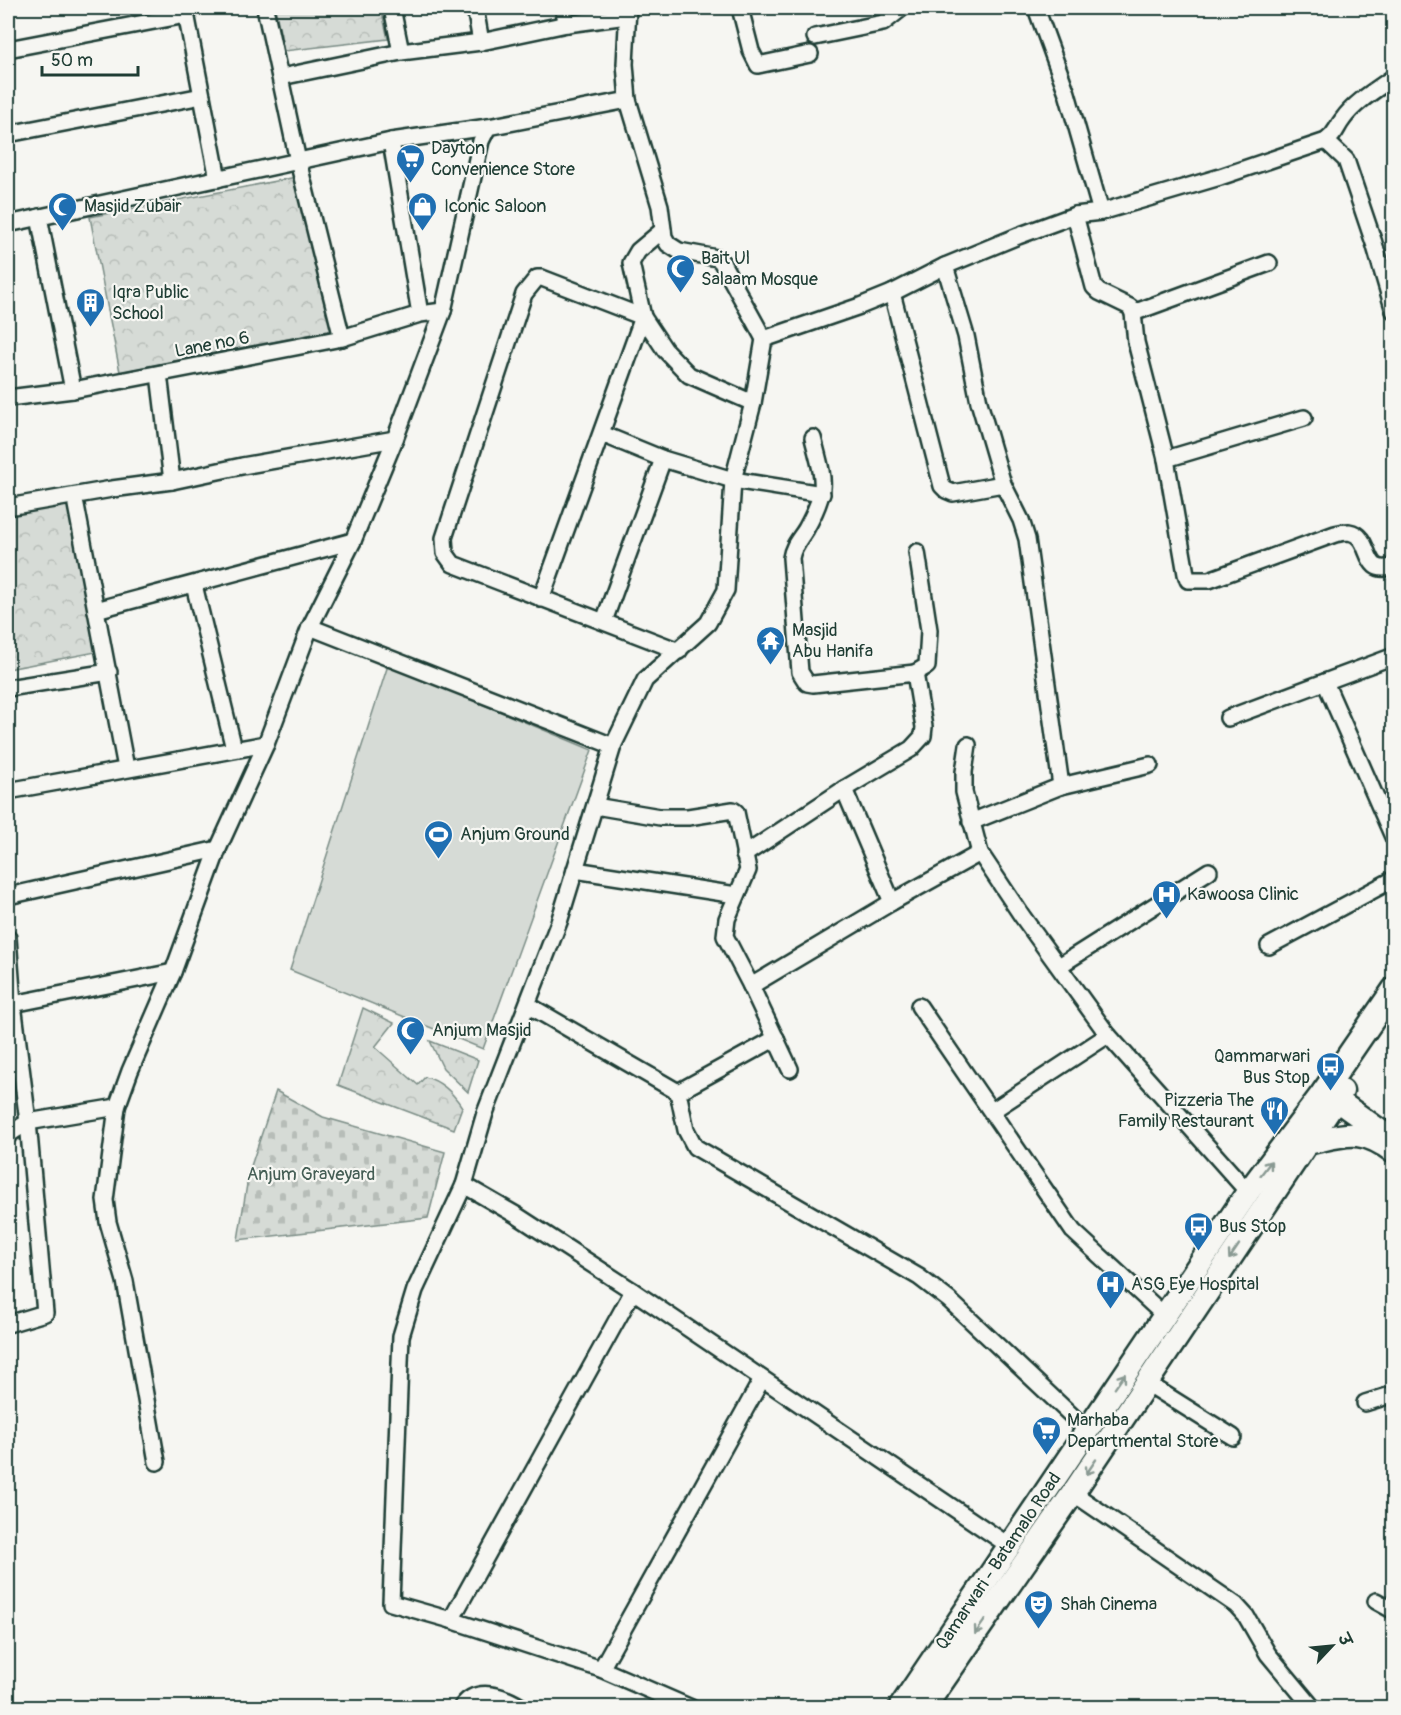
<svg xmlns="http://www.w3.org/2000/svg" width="1401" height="1715" font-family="Pangolin,'Playpen Sans Deva',sans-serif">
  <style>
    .grass { fill: #d6dbd6; stroke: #7a8c85; stroke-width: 1.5 }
    .forest { fill: url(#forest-crowns); stroke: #7a8c85; stroke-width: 1.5 }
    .cemetery { fill: url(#cemetery-stones); stroke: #7a8c85; stroke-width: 1.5 }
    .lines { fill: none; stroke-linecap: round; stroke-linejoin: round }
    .minor-casing { stroke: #1f3d34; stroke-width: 20 }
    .primary-casing { stroke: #1f3d34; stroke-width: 27 }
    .minor { stroke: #f6f6f2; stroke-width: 15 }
    .primary { stroke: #f6f6f2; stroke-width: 22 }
    .oneway { stroke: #8a9a93 }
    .labels { text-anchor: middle; stroke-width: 4.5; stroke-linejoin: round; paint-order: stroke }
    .poi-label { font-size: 18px; fill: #1f3d34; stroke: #f6f6f2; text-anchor: start }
    .street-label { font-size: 18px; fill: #1f3d34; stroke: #f6f6f2 }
    .park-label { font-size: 18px; fill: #445d54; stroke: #f6f6f2 }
  </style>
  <defs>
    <pattern id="forest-crowns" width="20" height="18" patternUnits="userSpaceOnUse" patternTransform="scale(1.5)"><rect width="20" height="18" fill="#d6dbd6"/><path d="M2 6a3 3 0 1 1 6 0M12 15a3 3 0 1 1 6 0" fill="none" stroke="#b7bdb8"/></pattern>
    <pattern id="cemetery-stones" width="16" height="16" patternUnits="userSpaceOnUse" patternTransform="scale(1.5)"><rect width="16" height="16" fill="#d6dbd6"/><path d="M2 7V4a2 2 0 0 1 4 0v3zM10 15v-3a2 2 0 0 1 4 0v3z" fill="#b7bdb8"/></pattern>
  </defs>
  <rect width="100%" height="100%" fill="#f6f6f2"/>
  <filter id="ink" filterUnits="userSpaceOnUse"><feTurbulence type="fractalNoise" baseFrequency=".0167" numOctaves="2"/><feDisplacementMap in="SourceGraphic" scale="12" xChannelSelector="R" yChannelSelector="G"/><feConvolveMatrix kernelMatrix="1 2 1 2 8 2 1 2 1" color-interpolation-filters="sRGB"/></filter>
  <g filter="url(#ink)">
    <!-- grass -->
    <polygon class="grass" points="388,665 592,750 483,1049 290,970"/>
    <!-- forest -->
    <g class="forest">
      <polygon points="275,8 381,8 388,39 284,51"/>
      <polygon points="302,176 333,330 120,372 90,217"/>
      <polygon points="66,498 96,652 8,669 8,509"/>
      <path d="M363 1008 394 1023 375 1047 418 1085 425 1077C441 1081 453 1093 462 1107L454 1129 338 1085Z"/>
      <polygon points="430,1041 478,1060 468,1092 443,1068"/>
    </g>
    <!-- cemetery -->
    <polygon class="cemetery" points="276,1091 323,1117 445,1152 428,1218 238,1240 249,1172"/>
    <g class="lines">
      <defs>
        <g id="minor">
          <polyline points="185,8 218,179"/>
          <polyline points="265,8 298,161 342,338"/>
          <polyline points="392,8 401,52"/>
          <polyline points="475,8 481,42"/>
          <polyline points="563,8 567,24"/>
          <polyline points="628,8 625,64 628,100 660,206 664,237 668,244 679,251 717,258 721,261 764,339"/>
          <polyline points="740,8 751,51 758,65 810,54"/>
          <polyline points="1036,8 1067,93 1101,212"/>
          <polyline points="815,37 883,23 902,8"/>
          <polyline points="8,49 186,15"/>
          <polyline points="281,77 401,52 481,42 567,24 627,16"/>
          <polyline points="8,134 202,96"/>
          <polyline points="391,141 420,314"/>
          <polyline points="1326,141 1346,160 1374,243 1394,311"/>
          <path d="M1075 215 1094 287 1099 292 1130 307 1133 313 1136 342 1166 459 1186 574 1188 580H1209L1335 534C1339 533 1345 532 1349 532 1374 536 1360 578 1394 566"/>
          <polyline points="39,217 73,390"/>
          <polyline points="8,224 391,141 488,127 628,100"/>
          <polyline points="945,266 966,336 979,402 1003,484 1021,520 1027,539 1061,786 971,822"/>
          <polyline points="892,293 942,486 946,490 953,493 1003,484"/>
          <polyline points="1133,313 1269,263"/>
          <polyline points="159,374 172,481"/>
          <polyline points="8,398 73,390 342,338 420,314 443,311"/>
          <polyline points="602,434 663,459 733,480 822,494"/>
          <path d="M813 438C824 482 829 487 806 529 800 539 793 545 791 558L800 672 807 683 813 684 915 673"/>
          <polyline points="1166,459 1304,418"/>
          <polyline points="76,505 126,768"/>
          <polyline points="8,507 112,489 172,481 242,466 395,439"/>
          <polyline points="194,585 234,749"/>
          <polyline points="541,599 643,317 631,263 638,251 663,230"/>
          <polyline points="96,610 353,541"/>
          <polyline points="604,621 663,459"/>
          <polyline points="310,627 613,746"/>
          <polyline points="679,651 453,564 445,553 444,538 524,294 537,278 542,278 643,317 665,350 689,375 753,403"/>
          <polyline points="1325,682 1394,839"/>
          <polyline points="8,688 109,672"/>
          <polyline points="1228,718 1394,656"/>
          <polyline points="968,745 964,772 964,792 980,853 1022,916 1108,1035 1248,1192"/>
          <polyline points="1061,786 1150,765"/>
          <polyline points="844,789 892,902"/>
          <polyline points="8,791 266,744"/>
          <polyline points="595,806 660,817 688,817 733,810 736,812 748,870 727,919 725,936 751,986 790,1069"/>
          <polyline points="744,855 844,789 911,749 923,736 924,727 915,673 927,666 929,630 917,552"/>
          <polyline points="575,870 736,895"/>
          <polyline points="8,896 218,849"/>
          <polyline points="8,938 13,1004 28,1122 45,1313 8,1324"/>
          <polyline points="1269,946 1394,879"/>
          <polyline points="1059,966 1209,871"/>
          <polyline points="751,986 892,902 980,853"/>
          <polyline points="13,1004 173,972"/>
          <polyline points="528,1005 678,1092 686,1130 695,1147 919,1277 949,1300 1086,1429"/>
          <polyline points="919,1006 1073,1231 1165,1316"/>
          <polyline points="678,1092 776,1038"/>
          <polyline points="117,1107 105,1200 108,1222 125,1281 157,1462"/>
          <polyline points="992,1111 1108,1035"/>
          <polyline points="8,1135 28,1122 117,1107 130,1071 173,972 218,849 266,744 310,627 353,541 395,439 443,311 481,141 488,127"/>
          <polyline points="464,1185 415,1290 401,1336 391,1603 451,1620 601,1669 691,1708"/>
          <polyline points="1147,1383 1233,1437"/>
          <polyline points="1365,1403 1394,1394"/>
          <polyline points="1073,1493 1236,1605 1246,1616 1268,1654 1313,1708"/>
          <path d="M1008 1545 633 1291 516 1215 464 1185 485 1113 559 922 613 746 645 680 708 623 726 590 733 480 753 403 764 339 860 306 892 293 945 266 1018 236 1075 215 1101 212 1220 177 1326 141C1338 132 1335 129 1343 119 1355 102 1377 89 1394 77"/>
          <polyline points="1376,1601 1394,1611"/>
          <polyline points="451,1620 633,1291"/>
          <polyline points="601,1669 762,1379"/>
          <path d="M461 1708C476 1685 504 1696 523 1708"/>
        </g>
        <g id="primary">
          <polyline points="1324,1091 1387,1136"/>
          <path d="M1307 1143C1345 1135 1360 1126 1394 1152"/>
          <polyline points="900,1708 1248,1192 1324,1091 1394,989"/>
          <polyline points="924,1708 1073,1493 1342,1091"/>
        </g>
      </defs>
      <!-- minor casing -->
      <use href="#minor" class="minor-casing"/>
      <!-- primary casing -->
      <use href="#primary" class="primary-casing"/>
      <!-- minor -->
      <use href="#minor" class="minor"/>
      <!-- primary -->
      <use href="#primary" class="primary"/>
    </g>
    <!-- one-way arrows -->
    <defs><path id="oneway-shaft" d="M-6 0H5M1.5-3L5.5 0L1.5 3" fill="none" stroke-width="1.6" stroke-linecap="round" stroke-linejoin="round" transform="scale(1.5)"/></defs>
    <g class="oneway">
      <use href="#oneway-shaft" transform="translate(1266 1168) rotate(-53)"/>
      <use href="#oneway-shaft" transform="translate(1234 1252) rotate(124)"/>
      <use href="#oneway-shaft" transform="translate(1120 1381) rotate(-55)"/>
      <use href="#oneway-shaft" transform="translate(1091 1467) rotate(124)"/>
      <use href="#oneway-shaft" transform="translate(980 1627) rotate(125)"/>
    </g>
  </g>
  <!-- icons -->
  <defs>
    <symbol id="supermarket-pin" viewBox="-11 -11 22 30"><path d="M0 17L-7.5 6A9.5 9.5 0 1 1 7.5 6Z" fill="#1f6fb2" stroke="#f6f6f2"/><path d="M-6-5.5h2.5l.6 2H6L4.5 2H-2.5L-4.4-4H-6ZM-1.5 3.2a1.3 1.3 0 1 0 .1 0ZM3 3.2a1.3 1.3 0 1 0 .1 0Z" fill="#fff"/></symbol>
    <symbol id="mosque-pin" viewBox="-11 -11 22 30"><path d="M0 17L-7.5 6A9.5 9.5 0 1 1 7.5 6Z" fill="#1f6fb2" stroke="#f6f6f2"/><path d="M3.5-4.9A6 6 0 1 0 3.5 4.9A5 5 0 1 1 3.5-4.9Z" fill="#fff"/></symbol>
    <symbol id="shop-pin" viewBox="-11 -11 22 30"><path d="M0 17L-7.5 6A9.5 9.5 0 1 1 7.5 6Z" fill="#1f6fb2" stroke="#f6f6f2"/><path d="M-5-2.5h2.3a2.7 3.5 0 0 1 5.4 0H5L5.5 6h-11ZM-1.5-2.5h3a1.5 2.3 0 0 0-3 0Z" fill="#fff"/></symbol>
    <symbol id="building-pin" viewBox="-11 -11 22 30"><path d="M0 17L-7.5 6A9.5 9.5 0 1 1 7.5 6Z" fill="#1f6fb2" stroke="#f6f6f2"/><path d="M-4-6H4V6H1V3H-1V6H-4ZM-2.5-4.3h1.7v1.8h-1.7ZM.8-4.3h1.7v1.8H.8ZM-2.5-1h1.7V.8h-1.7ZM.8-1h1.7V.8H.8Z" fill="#fff"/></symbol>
    <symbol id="temple-pin" viewBox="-11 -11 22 30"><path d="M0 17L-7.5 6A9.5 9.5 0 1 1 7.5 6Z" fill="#1f6fb2" stroke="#f6f6f2"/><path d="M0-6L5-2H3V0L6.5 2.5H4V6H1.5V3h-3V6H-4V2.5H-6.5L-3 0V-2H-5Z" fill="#fff"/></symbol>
    <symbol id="stadium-pin" viewBox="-11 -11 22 30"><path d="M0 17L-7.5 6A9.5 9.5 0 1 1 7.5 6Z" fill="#1f6fb2" stroke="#f6f6f2"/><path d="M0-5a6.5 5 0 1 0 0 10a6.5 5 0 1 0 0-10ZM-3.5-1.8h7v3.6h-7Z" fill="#fff"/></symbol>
    <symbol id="hospital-pin" viewBox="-11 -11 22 30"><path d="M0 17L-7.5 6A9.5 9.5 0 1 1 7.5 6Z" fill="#1f6fb2" stroke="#f6f6f2"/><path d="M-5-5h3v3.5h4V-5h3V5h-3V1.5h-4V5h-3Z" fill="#fff"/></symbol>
    <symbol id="bus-pin" viewBox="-11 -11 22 30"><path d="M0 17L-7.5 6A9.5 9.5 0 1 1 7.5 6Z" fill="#1f6fb2" stroke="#f6f6f2"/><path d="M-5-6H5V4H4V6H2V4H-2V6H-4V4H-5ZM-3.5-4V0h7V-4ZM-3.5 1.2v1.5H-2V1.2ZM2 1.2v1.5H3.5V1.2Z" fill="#fff"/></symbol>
    <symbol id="restaurant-pin" viewBox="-11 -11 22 30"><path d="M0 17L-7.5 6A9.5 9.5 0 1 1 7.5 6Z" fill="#1f6fb2" stroke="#f6f6f2"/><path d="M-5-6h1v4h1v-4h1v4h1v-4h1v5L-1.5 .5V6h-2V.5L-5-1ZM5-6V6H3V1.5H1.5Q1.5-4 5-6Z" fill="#fff"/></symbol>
    <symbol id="theatre-pin" viewBox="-11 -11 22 30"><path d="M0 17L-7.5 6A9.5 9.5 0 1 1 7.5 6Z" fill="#1f6fb2" stroke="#f6f6f2"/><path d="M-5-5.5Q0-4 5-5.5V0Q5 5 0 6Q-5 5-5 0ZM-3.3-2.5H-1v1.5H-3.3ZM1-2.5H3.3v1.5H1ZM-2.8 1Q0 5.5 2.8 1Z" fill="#fff"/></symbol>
  </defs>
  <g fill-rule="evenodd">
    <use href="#supermarket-pin" x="394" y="142" width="33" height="45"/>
    <use href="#mosque-pin" x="46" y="190" width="33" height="45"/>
    <use href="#shop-pin" x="406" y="190" width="33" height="45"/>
    <use href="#mosque-pin" x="664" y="252" width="33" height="45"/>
    <use href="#building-pin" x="74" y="286" width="33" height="45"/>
    <use href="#temple-pin" x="754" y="624" width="33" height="45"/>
    <use href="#stadium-pin" x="422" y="818" width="33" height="45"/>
    <use href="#hospital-pin" x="1150" y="878" width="33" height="45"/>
    <use href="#mosque-pin" x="394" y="1014" width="33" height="45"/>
    <use href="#bus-pin" x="1314" y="1050" width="33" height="45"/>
    <use href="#restaurant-pin" x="1258" y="1094" width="33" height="45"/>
    <use href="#bus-pin" x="1182" y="1210" width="33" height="45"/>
    <use href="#hospital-pin" x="1094" y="1268" width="33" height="45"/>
    <use href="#supermarket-pin" x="1030" y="1414" width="33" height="45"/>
    <use href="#theatre-pin" x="1022" y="1588" width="33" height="45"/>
  </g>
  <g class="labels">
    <!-- poi labels -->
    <g class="poi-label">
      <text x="431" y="154">Dayton<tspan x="431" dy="21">Convenience Store</tspan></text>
      <text x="84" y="212">Masjid Zubair</text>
      <text x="444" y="212">Iconic Saloon</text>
      <text x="701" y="264">Bait Ul<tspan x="701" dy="21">Salaam Mosque</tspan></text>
      <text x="112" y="298">Iqra Public<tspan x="112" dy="21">School</tspan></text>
      <text x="792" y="636">Masjid<tspan x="792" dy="21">Abu Hanifa</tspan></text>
      <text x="460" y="840">Anjum Ground</text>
      <text x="1187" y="900">Kawoosa Clinic</text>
      <text x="432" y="1036">Anjum Masjid</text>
      <text x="1310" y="1062" text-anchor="end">Qammarwari<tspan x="1310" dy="21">Bus Stop</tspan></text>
      <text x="1254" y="1106" text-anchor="end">Pizzeria The<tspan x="1254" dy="21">Family Restaurant</tspan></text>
      <text x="1219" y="1232">Bus Stop</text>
      <text x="1131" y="1290">ASG Eye Hospital</text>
      <text x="1067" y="1426">Marhaba<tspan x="1067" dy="21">Departmental Store</tspan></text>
      <text x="1060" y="1610">Shah Cinema</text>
    </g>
    <!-- street labels -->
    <g class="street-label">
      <text transform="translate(212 344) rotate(-11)" y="6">Lane no 6</text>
      <text transform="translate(998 1561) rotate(-56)" y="6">Qamarwari - Batamalo Road</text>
    </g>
    <!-- park labels -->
    <g class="park-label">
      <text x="311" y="1180">Anjum Graveyard</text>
    </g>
  </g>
  <!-- margin -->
  <rect width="1401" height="1715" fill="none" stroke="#f6f6f2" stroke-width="30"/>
  <rect x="15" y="15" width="1371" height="1685" fill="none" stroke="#1f3d34" stroke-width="2" filter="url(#ink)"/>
  <!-- north arrow -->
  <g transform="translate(1332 1646) rotate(64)" stroke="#f6f6f2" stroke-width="4.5" paint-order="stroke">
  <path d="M0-4.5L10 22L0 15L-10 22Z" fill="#1f3d34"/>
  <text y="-9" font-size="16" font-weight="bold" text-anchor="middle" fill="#1f3d34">उ</text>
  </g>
  <!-- scale -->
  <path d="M42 66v9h96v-9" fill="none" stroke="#1f3d34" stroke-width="3"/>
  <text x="51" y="66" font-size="18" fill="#1f3d34" stroke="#f6f6f2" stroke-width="4.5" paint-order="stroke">50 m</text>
</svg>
